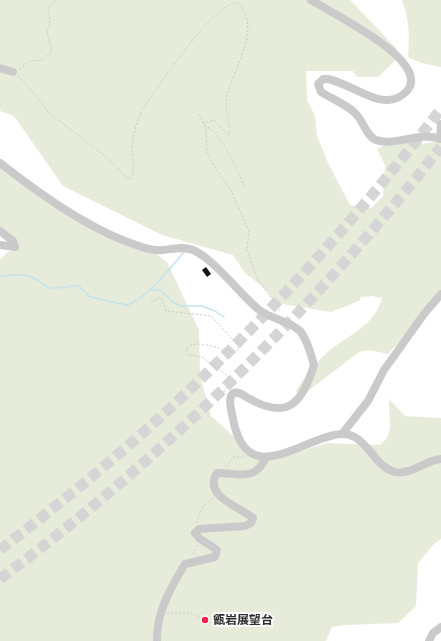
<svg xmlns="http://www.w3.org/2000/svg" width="441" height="641" font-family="Cabin,'Noto Sans JP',sans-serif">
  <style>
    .green { fill: #e6ecd9 }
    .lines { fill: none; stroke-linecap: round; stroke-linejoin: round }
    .stream { stroke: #c4e3ed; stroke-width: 1.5 }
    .building { fill: #141414 }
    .highway-tunnel { stroke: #d5d5d5; stroke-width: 11; stroke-dasharray: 11 5.5; stroke-linecap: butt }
    .path { stroke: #cacaca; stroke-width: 1; stroke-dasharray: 2 2; stroke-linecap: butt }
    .minor { stroke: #cacaca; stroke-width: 8 }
    .poi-dot { fill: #f0224e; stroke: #fff; stroke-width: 1.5 }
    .labels { text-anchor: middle; stroke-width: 4; stroke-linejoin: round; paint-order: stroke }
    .poi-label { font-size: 12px; font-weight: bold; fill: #2d2d2d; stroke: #fff; text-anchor: start }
  </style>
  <rect width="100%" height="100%" fill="#fff"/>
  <!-- green -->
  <g class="green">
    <path d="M0 0H350L396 48 400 56 378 77H357L353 71H306L307 100 315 116 317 136 328 163 350 205 371 208 383 196 385 165 377 149 396 139 423 144 436 141 441 143V296L388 354 369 350 359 352 308 391 298 396 296 391C305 376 315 363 329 351 349 335 375 325 382 298L372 296 361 297 359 301 331 312 276 303 262 286 245 273 233 255 162 235 63 186 14 116 0 111Z"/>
    <path d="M402 0H441V67L421 63 408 57C410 36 409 19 402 0Z"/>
    <polygon points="0,168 108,234 158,255 167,262 199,330 200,375 211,416 241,443 259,453 279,457 328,443 380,445 387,438 390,428 389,399 405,416 441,418 441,539 434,544 418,563 416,606 398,623 346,625 332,627 326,641 0,641 0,259 12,249 0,232"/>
  </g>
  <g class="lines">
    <!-- stream -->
    <g class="stream">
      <path d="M0 276C12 275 26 273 37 280 42 283 45 287 51 288 60 289 70 285 79 286L90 297 127 305C145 300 171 267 184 252"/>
      <polyline points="151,290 160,290 173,302 180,306 202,306 215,311 224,317"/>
    </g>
  </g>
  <!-- building -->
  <polygon class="building" points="206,267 211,274 207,277 202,270"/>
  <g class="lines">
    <!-- highway-tunnel -->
    <g class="highway-tunnel">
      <path d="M0 550C53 509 105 467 155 422 259 327 355 221 441 109"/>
      <path d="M0 579C166 456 313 309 441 147"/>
    </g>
    <!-- path -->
    <g class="path">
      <polyline points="19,69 31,61 42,60 52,52 47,32 50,23 48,8 56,0"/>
      <path d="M18 76 32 91 49 113 105 156 127 178H131C136 171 132 159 132 150 133 136 136 121 143 108 157 89 215 0 238 3 263 28 233 69 227 96 224 109 230 121 230 134L228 135 214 120 203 123"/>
      <polyline points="199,114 206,129 207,151 213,165 231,191 249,231 247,249 254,270 259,281 280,310 279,312"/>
      <path d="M204 126C220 128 238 173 245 187"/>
      <path d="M151 302 161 297 166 311 211 316 237 344 239 349 235 352C224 351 194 337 186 349L188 355 202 357 228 376 230 382 223 393 224 395"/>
      <polyline points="227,467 233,457 246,457"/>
      <polyline points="196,523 204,505 213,499"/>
      <polyline points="193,554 198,545"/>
      <polyline points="167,613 189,613 205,618"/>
    </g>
    <!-- minor -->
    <g class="minor">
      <path d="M311 0C329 12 433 61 407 91 402 96 396 100 388 100 371 101 347 83 328 79H323L318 84 321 92C332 99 346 104 355 113 363 120 366 136 376 140 392 147 420 131 441 139"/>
      <polyline points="0,68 13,72"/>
      <polyline points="440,139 441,124"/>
      <path d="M0 163C38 193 93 232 139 246 147 249 155 251 163 250 173 249 183 246 193 250 215 260 238 292 258 309 270 319 288 320 300 331 307 339 311 354 314 365 303 401 289 421 250 399 244 396 240 391 233 393 227 400 232 411 233 419 247 492 302 437 341 434 366 432 373 467 395 472 411 475 426 460 441 459"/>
      <polyline points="0,231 13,241 15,247 0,245"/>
      <polyline points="342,434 368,401 384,370 424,314 441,294"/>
      <path d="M157 641C156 613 171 587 185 564L215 557 217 550 199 538 195 533 199 529 245 526 251 523 253 518C238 506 203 496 217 473 240 473 255 482 266 457"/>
      <polyline points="429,641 433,633 441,627"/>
    </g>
  </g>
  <!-- markers -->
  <circle class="poi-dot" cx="205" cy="620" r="4"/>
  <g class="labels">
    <!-- poi labels -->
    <g class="poi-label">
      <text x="213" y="624">甑岩展望台</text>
    </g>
  </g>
</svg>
